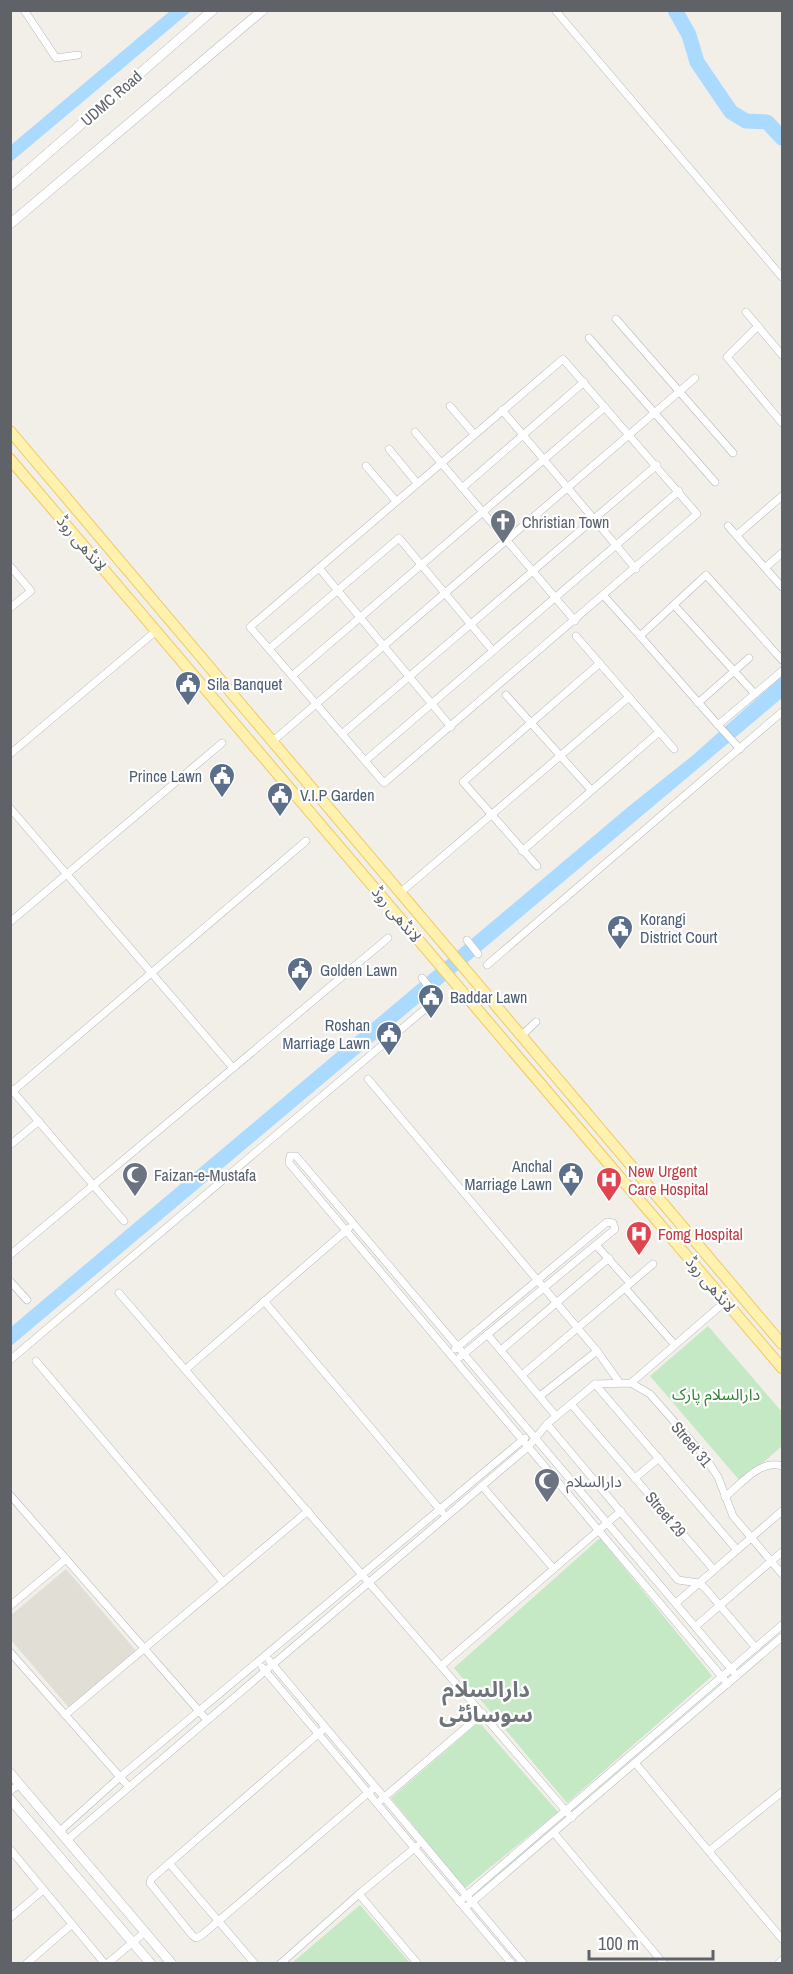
<svg xmlns="http://www.w3.org/2000/svg" width="793" height="1974" font-family="'Archivo Narrow','Noto Sans Arabic',sans-serif">
  <style>
    .education { fill: #e1ded6 }
    .green { fill: #c5e8c5 }
    .water { fill: #aadaff }
    .lines { fill: none; stroke-linecap: round; stroke-linejoin: round }
    .river { stroke: #aadaff; stroke-width: 15 }
    .street-casing { stroke: #b5b8bc; stroke-width: 8 }
    .secondary-casing { stroke: #b6babf; stroke-width: 10 }
    .primary-casing { stroke: #f2c960; stroke-width: 12 }
    .street { stroke: #fff; stroke-width: 7 }
    .secondary { stroke: #fff; stroke-width: 9 }
    .primary { stroke: #fff2af; stroke-width: 10 }
    .labels { text-anchor: middle; stroke-width: 4.5; stroke-linejoin: round; paint-order: stroke }
    .street-label { font-size: 16px; fill: #5f6368; stroke: #fff }
    .worship-label { font-size: 16px; fill: #5b616d; stroke: #fff; text-anchor: start }
    .service-label { font-size: 16px; fill: #4e5e75; stroke: #fff; text-anchor: start }
    .health-label { font-size: 16px; fill: #be3a42; stroke: #fff; text-anchor: start }
    .park-label { font-size: 16px; fill: #348238; stroke: #fff }
    .district-label { font-size: 22px; font-weight: bold; fill: #70757a; stroke: #fff }
  </style>
  <rect width="100%" height="100%" fill="#f1efe8"/>
  <!-- education -->
  <polygon class="education" points="66,1569 137,1652 70,1709 11,1640 10,1616"/>
  <!-- green -->
  <g class="green">
    <polygon points="708,1326 782,1412 782,1446 741,1482 650,1376"/>
    <polygon points="600,1538 712,1676 567,1803 454,1668"/>
    <polygon points="479,1722 558,1812 465,1888 391,1798"/>
    <polygon points="360,1905 410,1963 292,1963"/>
  </g>
  <!-- water -->
  <g class="water">
    <polygon points="170,11 191,11 11,162 11,145"/>
    <polygon points="782,676 782,698 11,1346 11,1327 628,807 692,756"/>
  </g>
  <g class="lines">
    <!-- river -->
    <polyline class="river" points="675,10 689,35 697,62 731,112 746,121 767,122 782,138"/>
    <defs>
      <g id="street">
        <polyline points="24,10 56,58 78,55"/>
        <polyline points="555,10 782,277"/>
        <polyline points="746,312 782,355"/>
        <polyline points="616,319 733,453"/>
        <polyline points="758,326 727,357 782,423"/>
        <polyline points="589,338 715,482"/>
        <polygon points="563,359 697,514 384,783 250,627"/>
        <polyline points="450,406 474,434"/>
        <polyline points="502,410 636,569"/>
        <polyline points="415,432 575,621"/>
        <polyline points="389,449 417,483"/>
        <polyline points="366,466 396,501"/>
        <polyline points="462,488 584,382"/>
        <polyline points="728,526 782,587"/>
        <polyline points="737,535 782,496"/>
        <polyline points="10,566 31,591 10,608"/>
        <polyline points="766,567 782,553"/>
        <polyline points="319,568 451,727"/>
        <polyline points="604,596 640,636 706,575 782,660"/>
        <polyline points="674,605 755,694"/>
        <polyline points="576,636 674,749"/>
        <polyline points="640,636 718,725 782,671"/>
        <polyline points="269,649 399,538 493,651"/>
        <polyline points="292,676 605,407"/>
        <polyline points="506,695 591,790"/>
        <polyline points="698,703 749,658"/>
        <polyline points="718,725 740,749"/>
        <polyline points="342,734 657,465"/>
        <polyline points="273,741 695,378"/>
        <polyline points="10,754 156,631"/>
        <polyline points="365,761 679,491"/>
        <polyline points="10,808 233,1068"/>
        <polyline points="522,851 659,732"/>
        <polyline points="537,866 463,782 600,663"/>
        <polyline points="400,893 629,697"/>
        <polyline points="10,922 222,743"/>
        <polyline points="467,940 478,954"/>
        <polyline points="487,965 782,712"/>
        <polyline points="422,978 433,992"/>
        <polyline points="521,1036 536,1022"/>
        <polyline points="368,1079 597,1351 619,1382"/>
        <polyline points="10,1088 124,1221"/>
        <polyline points="13,1091 306,841"/>
        <polyline points="10,1145 39,1121"/>
        <polyline points="596,1245 630,1283"/>
        <polyline points="10,1255 388,938"/>
        <polyline points="10,1281 27,1300"/>
        <polyline points="625,1288 674,1344"/>
        <polyline points="119,1293 572,1818"/>
        <polyline points="264,1301 442,1512"/>
        <polyline points="487,1334 556,1416"/>
        <polyline points="455,1349 607,1222 613,1223 615,1229 460,1357"/>
        <polyline points="501,1350 609,1258"/>
        <polyline points="10,1360 438,998"/>
        <polyline points="36,1361 223,1582"/>
        <polyline points="185,1370 349,1228"/>
        <polyline points="522,1375 653,1264"/>
        <polyline points="631,1383 726,1301"/>
        <polyline points="595,1384 737,1550"/>
        <polyline points="540,1396 597,1351"/>
        <polyline points="571,1404 714,1570"/>
        <polyline points="547,1424 678,1580 699,1583 705,1588 756,1648"/>
        <polyline points="635,1478 659,1458"/>
        <polyline points="482,1486 554,1569"/>
        <polyline points="10,1495 206,1719"/>
        <path d="M725 1497C741 1484 760 1459 782 1466"/>
        <polyline points="676,1603 782,1511"/>
        <polyline points="10,1606 66,1559"/>
        <polyline points="696,1626 782,1552"/>
        <polyline points="10,1652 128,1786"/>
        <polyline points="269,1660 524,1964"/>
        <polyline points="441,1666 621,1511"/>
        <polyline points="262,1667 512,1964"/>
        <polyline points="728,1684 289,1163 290,1156 296,1156 737,1676"/>
        <polyline points="65,1715 308,1511"/>
        <polyline points="325,1728 151,1879 150,1883 192,1935 196,1938 202,1935 375,1787"/>
        <polyline points="636,1764 782,1939"/>
        <polyline points="10,1791 20,1784"/>
        <polyline points="381,1800 483,1713"/>
        <polyline points="60,1831 120,1777 525,1438"/>
        <polyline points="554,1833 664,1964"/>
        <polyline points="67,1840 529,1446 547,1424 595,1384 631,1383 650,1394 705,1457 718,1477 733,1516 782,1574"/>
        <polyline points="10,1849 105,1964"/>
        <polyline points="709,1851 782,1792"/>
        <polyline points="169,1863 255,1964"/>
        <polyline points="359,1894 417,1846"/>
        <polyline points="459,1902 782,1625"/>
        <polyline points="465,1908 782,1637"/>
        <polyline points="10,1918 43,1890"/>
        <polyline points="26,1964 71,1925"/>
        <polyline points="107,1964 145,1932"/>
        <polyline points="280,1964 359,1894 418,1964"/>
        <polyline points="778,1964 782,1960"/>
      </g>
      <g id="secondary">
        <polyline points="10,186 213,10"/>
        <polyline points="10,224 263,10"/>
        <polyline points="10,1773 172,1964"/>
        <polyline points="10,1799 151,1964"/>
      </g>
      <g id="primary">
        <polyline points="10,431 782,1344"/>
        <polyline points="10,459 782,1368"/>
      </g>
    </defs>
    <!-- street casing -->
    <use href="#street" class="street-casing"/>
    <!-- secondary casing -->
    <use href="#secondary" class="secondary-casing"/>
    <!-- primary casing -->
    <use href="#primary" class="primary-casing"/>
    <!-- street -->
    <use href="#street" class="street"/>
    <!-- secondary -->
    <use href="#secondary" class="secondary"/>
    <!-- primary -->
    <use href="#primary" class="primary"/>
  </g>
  <!-- icons -->
  <defs>
    <symbol id="church-pin" viewBox="-11 -11 22 30"><path d="M0 17L-7.5 6A9.5 9.5 0 1 1 7.5 6Z" fill="#6b7280" stroke="#fff"/><path d="M-1.2-6h2.4v3.5h3.3v2.4h-3.3V6h-2.4V-.1h-3.3v-2.4h3.3Z" fill="#fff"/></symbol>
    <symbol id="civic-pin" viewBox="-11 -11 22 30"><path d="M0 17L-7.5 6A9.5 9.5 0 1 1 7.5 6Z" fill="#5c6f8a" stroke="#fff"/><path d="M-.6-6.5H3V-4.5H.6V-3L4-1V1h2V6H-6V1h2V-1L-.6-3ZM-1.2 2.5V6h2.4V2.5Z" fill="#fff"/></symbol>
    <symbol id="mosque-pin" viewBox="-11 -11 22 30"><path d="M0 17L-7.5 6A9.5 9.5 0 1 1 7.5 6Z" fill="#6b7280" stroke="#fff"/><path d="M3.5-4.9A6 6 0 1 0 3.5 4.9A5 5 0 1 1 3.5-4.9Z" fill="#fff"/></symbol>
    <symbol id="hospital-pin" viewBox="-11 -11 22 30"><path d="M0 17L-7.5 6A9.5 9.5 0 1 1 7.5 6Z" fill="#e0444e" stroke="#fff"/><path d="M-5-5h3v3.5h4V-5h3V5h-3V1.5h-4V5h-3Z" fill="#fff"/></symbol>
  </defs>
  <g fill-rule="evenodd">
    <use href="#church-pin" x="488" y="507" width="30" height="40"/>
    <use href="#civic-pin" x="173" y="669" width="30" height="40"/>
    <use href="#civic-pin" x="207" y="761" width="30" height="40"/>
    <use href="#civic-pin" x="265" y="780" width="30" height="40"/>
    <use href="#civic-pin" x="605" y="913" width="30" height="40"/>
    <use href="#civic-pin" x="285" y="955" width="30" height="40"/>
    <use href="#civic-pin" x="416" y="982" width="30" height="40"/>
    <use href="#civic-pin" x="374" y="1019" width="30" height="40"/>
    <use href="#mosque-pin" x="120" y="1160" width="30" height="40"/>
    <use href="#civic-pin" x="556" y="1160" width="30" height="40"/>
    <use href="#hospital-pin" x="594" y="1165" width="30" height="40"/>
    <use href="#hospital-pin" x="624" y="1219" width="30" height="40"/>
    <use href="#mosque-pin" x="532" y="1466" width="30" height="40"/>
  </g>
  <g class="labels">
    <!-- street labels -->
    <g class="street-label">
      <text transform="translate(111 98) rotate(-41)" y="6">UDMC Road</text>
      <text transform="translate(82 543) rotate(50)" y="6">لانڈھی روڈ</text>
      <text transform="translate(397 914) rotate(50)" y="6">لانڈھی روڈ</text>
      <text transform="translate(711 1284) rotate(50)" y="6">لانڈھی روڈ</text>
      <text transform="translate(692 1444) rotate(50)" y="6">Street 31</text>
      <text transform="translate(666 1514) rotate(50)" y="6">Street 29</text>
    </g>
    <!-- worship labels -->
    <g class="worship-label">
      <text x="522" y="528">Christian Town</text>
      <text x="154" y="1181">Faizan-e-Mustafa</text>
      <text x="566" y="1487">دارالسلام</text>
    </g>
    <!-- service labels -->
    <g class="service-label">
      <text x="207" y="690">Sila Banquet</text>
      <text x="202" y="782" text-anchor="end">Prince Lawn</text>
      <text x="300" y="801">V.I.P Garden</text>
      <text x="640" y="925">Korangi<tspan x="640" dy="18">District Court</tspan></text>
      <text x="320" y="976">Golden Lawn</text>
      <text x="450" y="1003">Baddar Lawn</text>
      <text x="370" y="1031" text-anchor="end">Roshan<tspan x="370" dy="18">Marriage Lawn</tspan></text>
      <text x="552" y="1172" text-anchor="end">Anchal<tspan x="552" dy="18">Marriage Lawn</tspan></text>
    </g>
    <!-- health labels -->
    <g class="health-label">
      <text x="628" y="1177">New Urgent<tspan x="628" dy="18">Care Hospital</tspan></text>
      <text x="658" y="1240">Fomg Hospital</text>
    </g>
    <!-- park labels -->
    <g class="park-label">
      <text x="716" y="1400">دارالسلام پارک</text>
    </g>
    <!-- district labels -->
    <g class="district-label">
      <text x="486" y="1697">دارالسلام<tspan x="486" dy="25">سوسائٹی</tspan></text>
    </g>
  </g>
  <!-- border -->
  <rect width="793" height="1974" fill="none" stroke="#5f6368" stroke-width="24"/>
  <!-- scale -->
  <path d="M589 1950v9h124v-9" fill="none" stroke="#5f6368" stroke-width="3"/>
  <text x="598" y="1950" font-size="18" fill="#5f6368" stroke="#ffffff" stroke-width="4.5" paint-order="stroke">100 m</text>
</svg>
